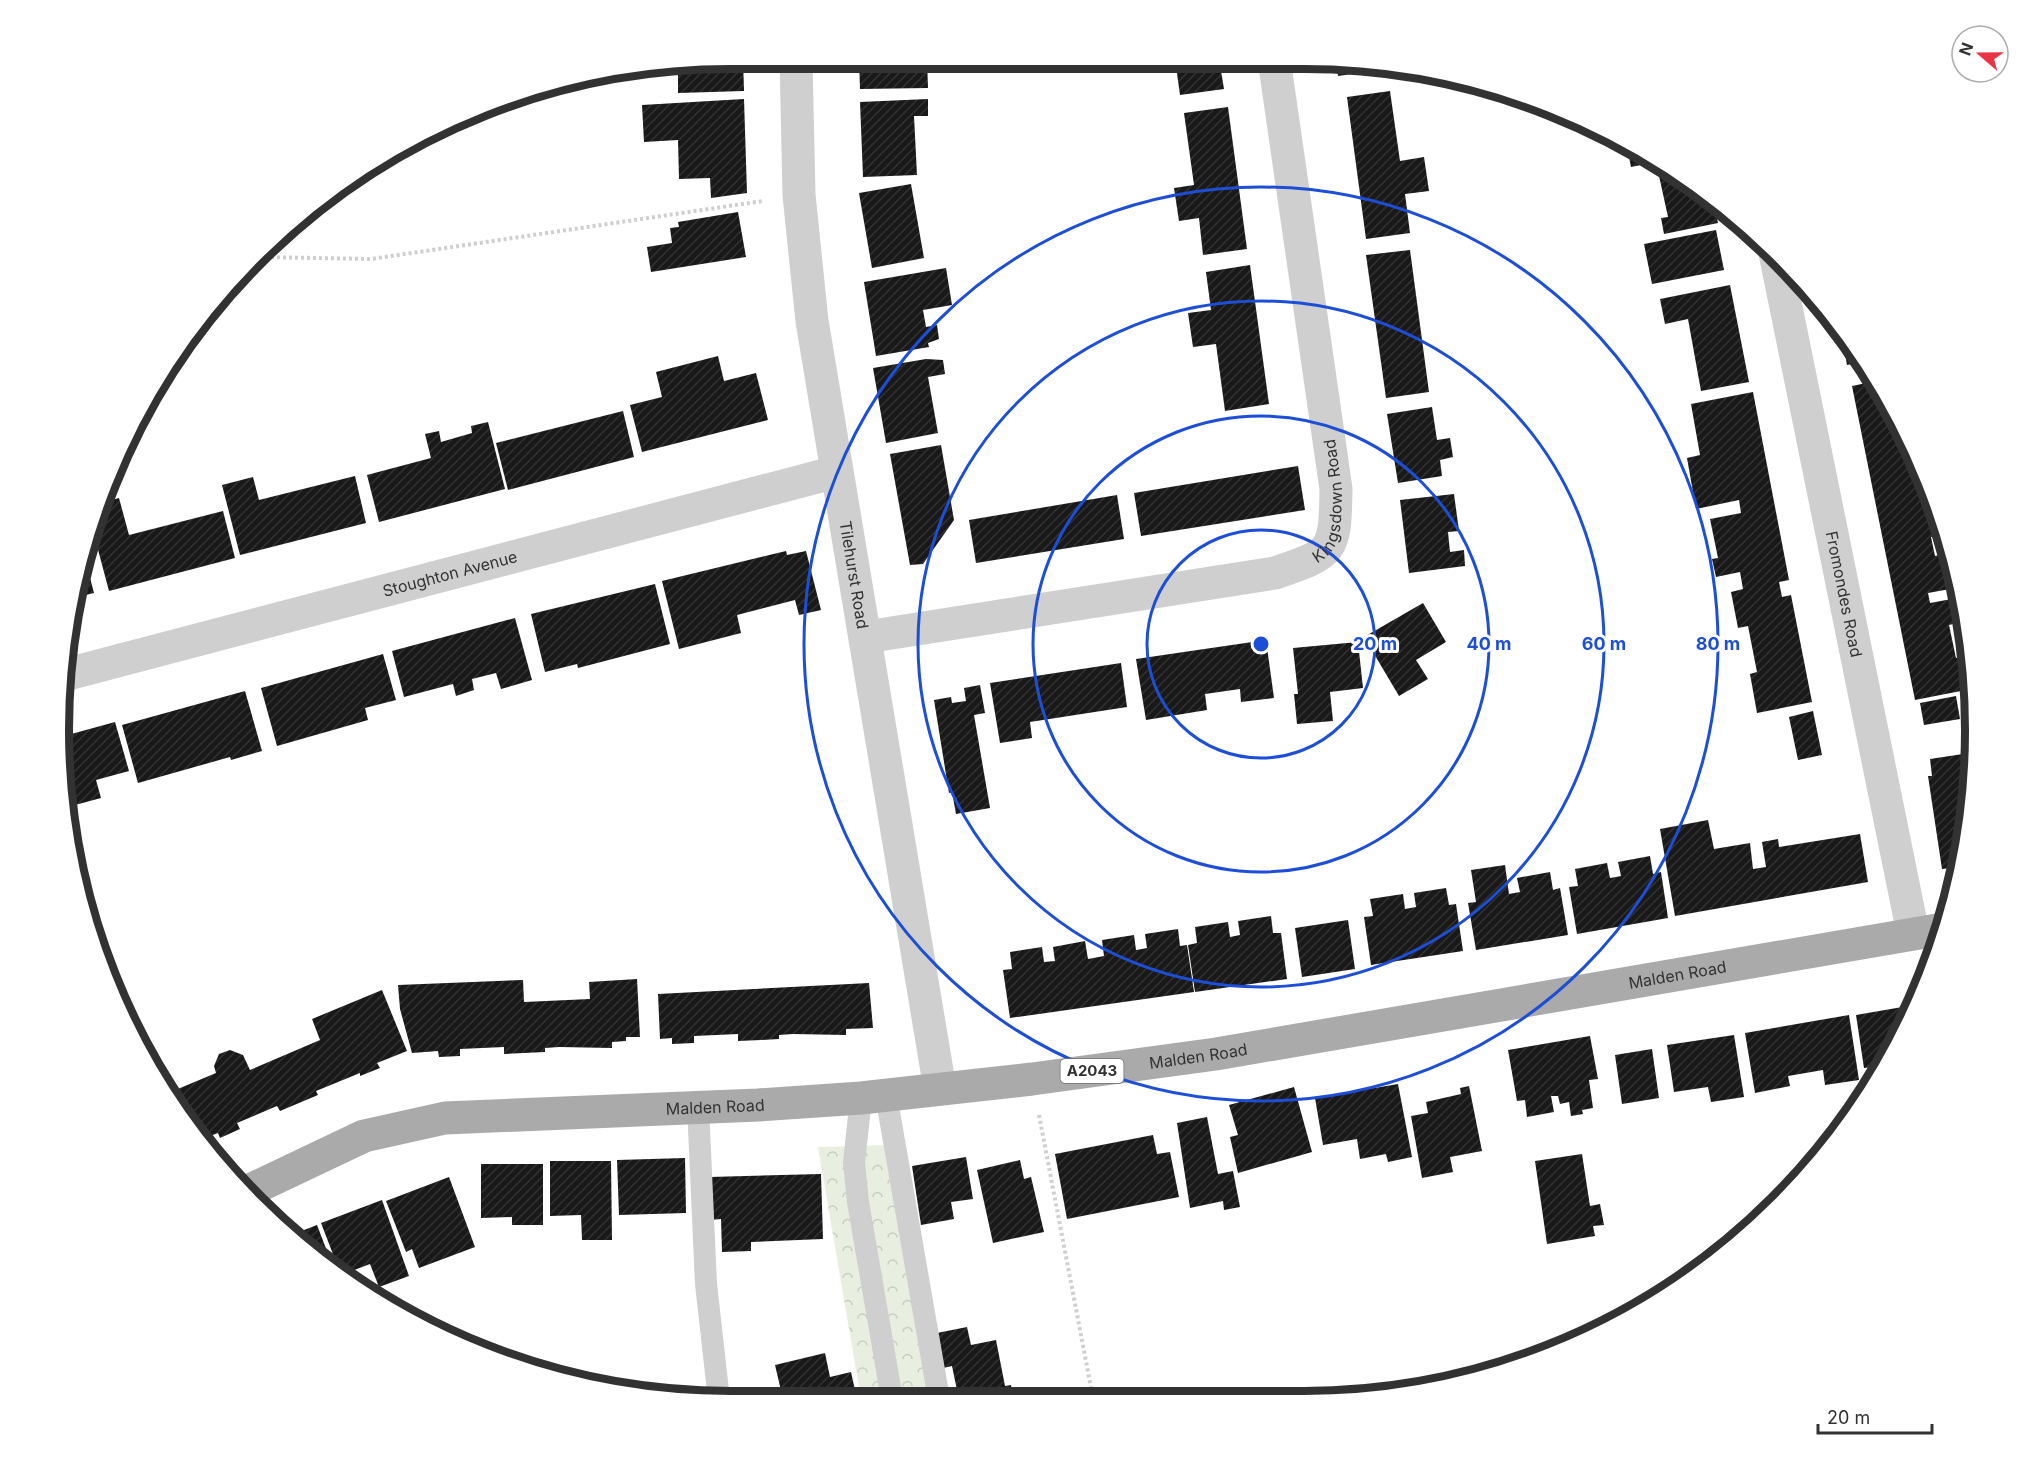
<svg xmlns="http://www.w3.org/2000/svg" width="2034" height="1460" font-family="Inter,sans-serif">
  <style>
    .park { fill: url(#park-crowns) }
    .building { fill: url(#building-hatch) }
    .lines { fill: none; stroke-linecap: round; stroke-linejoin: round }
    .path { stroke: #cfcfcf; stroke-width: 4; stroke-dasharray: 3 3; stroke-linecap: butt }
    .lane { stroke: #cfcfcf; stroke-width: 22 }
    .street { stroke: #cfcfcf; stroke-width: 33 }
    .primary { stroke: #aaa; stroke-width: 33 }
    .ring { fill: none; stroke: #1d4ed8; stroke-width: 3 }
    .labels { text-anchor: middle; stroke-width: 6; stroke-linejoin: round; paint-order: stroke }
    .shield { fill: #fff; stroke: #707070; stroke-width: 1.5 }
    .shield-label { font-size: 15px; font-weight: bold; fill: #323232 }
    .street-label { font-size: 16px; fill: #323232; stroke: #fff }
    .rim { fill: none; stroke: #323232; stroke-width: 8 }
    .centre { fill: #1d4ed8; stroke: #fff; stroke-width: 3 }
    .ring-label { font-size: 18px; text-anchor: middle; font-weight: bold; fill: #1d4ed8; stroke: #fff; stroke-width: 6; stroke-linejoin: round; paint-order: stroke }
  </style>
  <defs>
    <pattern id="park-crowns" width="20" height="18" patternUnits="userSpaceOnUse" patternTransform="scale(1.5)"><rect width="20" height="18" fill="#e8efe0"/><path d="M2 6a3 3 0 1 1 6 0M12 15a3 3 0 1 1 6 0" fill="none" stroke="#c7cdc1"/></pattern>
    <pattern id="building-hatch" width="6" height="6" patternUnits="userSpaceOnUse" patternTransform="scale(1.5)"><rect width="6" height="6" fill="#191919"/><path d="M-1 1l2-2M0 6l6-6M5 7l2-2" fill="none" stroke="#323232"/></pattern>
  </defs>
  <rect width="100%" height="100%" fill="#fff"/>
  <!-- park -->
  <polygon class="park" points="888,1145 930,1399 861,1399 818,1147"/>
  <!-- building -->
  <g class="building">
    <polygon points="730,59 743,59 744,91 678,93 678,65"/>
    <polygon points="859,59 927,59 928,88 860,89"/>
    <polygon points="1175,59 1219,59 1224,89 1180,95"/>
    <polygon points="1336,62 1394,67 1394,68 1338,76"/>
    <polygon points="1390,91 1400,161 1424,157 1429,191 1405,194 1410,233 1366,239 1347,97"/>
    <polygon points="744,99 747,193 711,198 710,178 679,179 678,140 644,142 642,105"/>
    <polygon points="928,99 928,116 914,116 917,175 863,177 860,102"/>
    <polygon points="1228,107 1247,249 1203,255 1199,218 1179,221 1174,188 1194,185 1184,113"/>
    <polygon points="1626,142 1640,149 1713,201 1718,223 1664,234 1661,218 1668,217 1656,162 1631,167"/>
    <polygon points="911,184 924,258 872,268 859,193"/>
    <polygon points="738,212 746,257 651,272 647,247 672,243 670,228 679,227 678,222"/>
    <polygon points="1716,230 1724,270 1652,284 1644,244"/>
    <polygon points="1410,250 1429,392 1386,398 1366,255"/>
    <polygon points="1250,265 1269,404 1225,411 1216,344 1193,347 1188,313 1211,310 1206,272"/>
    <polygon points="946,268 952,305 923,310 926,327 937,325 939,339 928,343 929,347 876,356 864,282"/>
    <polygon points="1730,285 1749,382 1701,391 1688,319 1665,324 1660,299"/>
    <polygon points="1841,332 1850,344 1862,362 1847,365"/>
    <polygon points="718,356 724,381 756,373 768,420 642,452 630,405 662,397 656,372"/>
    <polygon points="926,359 943,360 945,374 928,377 938,433 886,443 873,368"/>
    <polygon points="1876,381 1884,396 1886,395 1940,514 1945,535 1931,537 1935,556 1943,554 1950,589 1928,593 1930,603 1957,598 1961,622 1949,625 1956,658 1970,655 1971,689 1915,700 1852,386"/>
    <polygon points="1753,392 1789,580 1779,582 1782,597 1791,595 1812,702 1757,713 1750,674 1757,672 1748,626 1738,628 1731,592 1743,589 1740,572 1716,577 1712,559 1718,558 1710,519 1741,513 1739,500 1696,509 1687,458 1700,455 1691,404"/>
    <polygon points="1432,407 1437,440 1450,438 1453,457 1440,460 1442,476 1398,483 1387,414"/>
    <polygon points="623,411 634,457 508,490 496,443"/>
    <polygon points="488,422 505,489 379,522 367,475 431,458 425,434 439,431 441,442 472,433 471,426"/>
    <polygon points="941,445 954,520 923,564 910,565 890,454"/>
    <polygon points="1298,466 1305,510 1141,536 1134,493"/>
    <polygon points="355,476 366,523 240,555 222,485 253,477 259,500"/>
    <polygon points="1454,494 1459,531 1448,532 1450,552 1464,550 1465,566 1409,573 1400,500"/>
    <polygon points="1117,495 1124,539 976,563 969,520"/>
    <polygon points="119,498 129,535 223,511 235,558 109,591 92,527 101,503"/>
    <polygon points="83,551 94,593 73,598 81,556"/>
    <polygon points="786,551 787,555 806,551 821,610 799,615 795,600 737,615 741,633 679,649 662,581"/>
    <polygon points="655,584 670,644 578,668 577,664 545,672 531,614"/>
    <polygon points="1423,603 1446,642 1416,660 1428,679 1399,696 1364,637"/>
    <polygon points="515,618 532,680 501,689 496,673 472,679 474,690 456,696 453,684 404,697 392,651"/>
    <polygon points="1266,640 1274,698 1241,702 1240,689 1205,694 1207,710 1146,720 1136,659"/>
    <polygon points="1358,642 1363,688 1330,692 1333,721 1297,724 1294,694 1298,694 1293,648"/>
    <polygon points="383,654 396,700 365,708 368,720 277,746 261,688"/>
    <polygon points="1121,663 1127,707 1030,722 1032,738 1000,743 990,683"/>
    <polygon points="980,685 985,713 974,715 990,808 956,814 952,792 949,793 934,700 951,697 952,703 966,701 964,688"/>
    <polygon points="245,691 262,751 231,760 230,757 138,783 122,725"/>
    <polygon points="1956,696 1960,719 1924,725 1920,703"/>
    <polygon points="1813,711 1822,755 1798,760 1789,717"/>
    <polygon points="115,722 129,771 96,780 101,798 64,808 64,736"/>
    <polygon points="1963,754 1970,800 1959,867 1942,869 1928,776 1932,776 1930,759"/>
    <polygon points="1708,820 1714,849 1750,843 1753,869 1766,867 1762,842 1778,839 1779,847 1860,834 1868,882 1675,916 1660,829"/>
    <polygon points="1650,856 1653,874 1661,872 1668,918 1577,934 1569,887 1578,886 1575,869 1607,863 1610,878 1616,877 1621,876 1618,862"/>
    <polygon points="1505,865 1509,894 1520,892 1517,878 1550,872 1553,890 1560,888 1568,935 1476,950 1468,903 1476,902 1471,870"/>
    <polygon points="1446,888 1449,905 1456,904 1463,951 1371,965 1364,917 1373,916 1370,899 1403,894 1405,909 1416,907 1414,893"/>
    <polygon points="1271,916 1273,933 1281,933 1287,979 1195,992 1188,945 1197,943 1195,927 1228,922 1230,937 1240,935 1238,921"/>
    <polygon points="1348,920 1355,969 1302,977 1295,928"/>
    <polygon points="1178,929 1180,946 1187,945 1194,992 1010,1018 1003,970 1012,969 1010,952 1042,947 1044,962 1055,961 1053,947 1085,941 1088,959 1104,956 1102,940 1134,935 1136,950 1142,949 1147,948 1145,934"/>
    <polygon points="637,979 640,1037 626,1037 626,1041 612,1042 612,1048 559,1047 545,1048 545,1052 504,1054 504,1047 460,1049 460,1056 439,1057 438,1051 412,1053 400,1009 398,985 523,980 524,1002 590,999 589,982"/>
    <polygon points="869,983 873,1028 846,1029 846,1035 793,1034 779,1035 779,1039 761,1040 738,1041 738,1034 694,1036 694,1043 672,1044 672,1038 660,1039 658,994"/>
    <polygon points="382,990 407,1051 377,1063 380,1068 360,1076 360,1073 316,1091 318,1095 280,1111 277,1106 237,1123 240,1129 220,1138 218,1133 202,1139 176,1099 173,1091 216,1073 214,1066 219,1054 230,1050 243,1055 250,1070 320,1040 312,1019"/>
    <polygon points="1914,1005 1906,1027 1888,1057 1874,1059 1875,1067 1864,1068 1856,1015"/>
    <polygon points="1849,1015 1859,1080 1825,1085 1823,1070 1788,1076 1790,1086 1755,1093 1745,1033"/>
    <polygon points="1734,1035 1744,1097 1711,1102 1708,1087 1674,1092 1667,1045"/>
    <polygon points="1590,1036 1598,1079 1589,1080 1593,1108 1582,1110 1583,1114 1571,1116 1569,1102 1560,1104 1558,1096 1551,1096 1554,1112 1527,1117 1525,1100 1517,1101 1508,1050"/>
    <polygon points="1652,1049 1659,1098 1622,1104 1615,1055"/>
    <polygon points="1398,1084 1412,1157 1388,1162 1386,1154 1360,1159 1357,1139 1323,1145 1315,1098"/>
    <polygon points="1469,1086 1482,1151 1450,1157 1453,1172 1422,1178 1411,1116 1428,1113 1426,1102 1461,1094 1460,1088"/>
    <polygon points="1294,1087 1312,1152 1238,1173 1230,1137 1238,1135 1229,1105"/>
    <polygon points="1207,1117 1218,1174 1233,1171 1240,1207 1224,1210 1223,1201 1190,1208 1177,1123"/>
    <polygon points="1153,1135 1157,1154 1170,1152 1179,1197 1067,1219 1055,1154"/>
    <polygon points="1582,1154 1590,1206 1600,1204 1604,1225 1593,1226 1595,1236 1547,1244 1535,1161"/>
    <polygon points="966,1157 973,1199 951,1202 954,1219 921,1225 912,1166"/>
    <polygon points="685,1158 686,1213 619,1215 617,1160"/>
    <polygon points="1020,1160 1024,1179 1031,1177 1044,1232 993,1243 977,1170"/>
    <polygon points="550,1161 611,1161 612,1240 582,1240 581,1215 550,1216"/>
    <polygon points="481,1164 543,1164 543,1225 512,1225 512,1217 481,1218"/>
    <polygon points="821,1174 823,1239 751,1242 751,1251 722,1252 721,1219 711,1220 710,1177"/>
    <polygon points="449,1177 475,1247 419,1268 412,1249 406,1252 386,1201"/>
    <polygon points="382,1200 409,1276 379,1287 370,1264 341,1275 321,1223"/>
    <polygon points="317,1225 335,1272 321,1263 291,1235"/>
    <polygon points="967,1327 971,1345 996,1340 1005,1386 1011,1385 1013,1398 980,1398 978,1391 958,1395 952,1366 939,1369 932,1334"/>
    <polygon points="825,1353 830,1377 851,1372 857,1399 783,1399 775,1365"/>
    <polygon points="1420,1386 1420,1388 1392,1396 1369,1396"/>
  </g>
  <g class="lines">
    <!-- path -->
    <g class="path">
      <polyline points="259,257 371,259 763,201"/>
      <polyline points="1039,1115 1093,1398"/>
    </g>
    <!-- lane -->
    <g class="lane">
      <polyline points="886,1095 939,1399"/>
      <polyline points="861,1098 854,1162 858,1202 892,1399"/>
      <polyline points="698,1106 706,1284 719,1400"/>
    </g>
    <!-- street -->
    <g class="street">
      <path id="s1" d="M796 59 799 195 812 321 940 1089"/>
      <path id="s2" d="M1775 253 1913 933"/>
      <path id="s3" d="M866 637 1275 573C1334 553 1335 552 1336 489L1274 59"/>
      <path id="s4" d="M64 675 836 472"/>
    </g>
    <!-- primary -->
    <path class="primary" id="s5" d="M246 1192 364 1136 445 1118 758 1105 861 1098 1032 1079 1216 1054 1943 929"/>
  </g>
  <!-- distance rings -->
  <g class="ring">
    <circle cx="1261" cy="644" r="114"/>
    <circle cx="1261" cy="644" r="228"/>
    <circle cx="1261" cy="644" r="343"/>
    <circle cx="1261" cy="644" r="457"/>
  </g>
  <g class="labels">
    <!-- shield labels -->
    <rect class="shield" x="1060.5" y="1059" width="63" height="24" rx="4.5"/>
    <g class="shield-label">
      <text x="1092" y="1076">A2043</text>
    </g>
    <!-- street labels -->
    <g class="street-label">
      <text dy="6" stroke="none"><textPath href="#s3" startOffset="519">Kingsdown Road</textPath></text>
      <text dy="6" stroke="none"><textPath href="#s4" startOffset="399">Stoughton Avenue</textPath></text>
      <text dy="6" stroke="none"><textPath href="#s1" startOffset="520">Tilehurst Road</textPath></text>
      <text dy="6" stroke="none"><textPath href="#s2" startOffset="348">Fromondes Road</textPath></text>
      <text dy="6" stroke="none"><textPath href="#s5" startOffset="1456">Malden Road</textPath></text>
      <text dy="6" stroke="none"><textPath href="#s5" startOffset="970">Malden Road</textPath></text>
      <text dy="6" stroke="none"><textPath href="#s5" startOffset="484">Malden Road</textPath></text>
    </g>
  </g>
  <!-- crop -->
  <path d="M0 0H2034V1460H0ZM730 69H1304A661 661 0 0 1 1965 730V730A661 661 0 0 1 1304 1391H730A661 661 0 0 1 69 730V730A661 661 0 0 1 730 69Z" fill="#fff" fill-rule="evenodd"/>
  <path class="rim" d="M730 69H1304A661 661 0 0 1 1965 730V730A661 661 0 0 1 1304 1391H730A661 661 0 0 1 69 730V730A661 661 0 0 1 730 69Z"/>
  <circle cx="1261" cy="644" r="9" class="centre"/>
  <g class="ring-label">
    <text x="1375" y="650">20 m</text>
    <text x="1489" y="650">40 m</text>
    <text x="1604" y="650">60 m</text>
    <text x="1718" y="650">80 m</text>
  </g>
  <!-- north arrow -->
  <g transform="translate(1980 54) rotate(290)"><circle r="28" fill="#ffffff" stroke="#adadad" stroke-width="1.5"/>
  <path d="M0-4.5L10 22L0 15L-10 22Z" fill="#ea3345"/>
  <text y="-9" font-size="16" font-weight="bold" text-anchor="middle" fill="#323232">N</text>
  </g>
  <!-- scale -->
  <path d="M1818 1424v9h114v-9" fill="none" stroke="#323232" stroke-width="3"/>
  <text x="1827" y="1424" font-size="18" fill="#323232" stroke="#ffffff" stroke-width="4.5" paint-order="stroke">20 m</text>
</svg>
